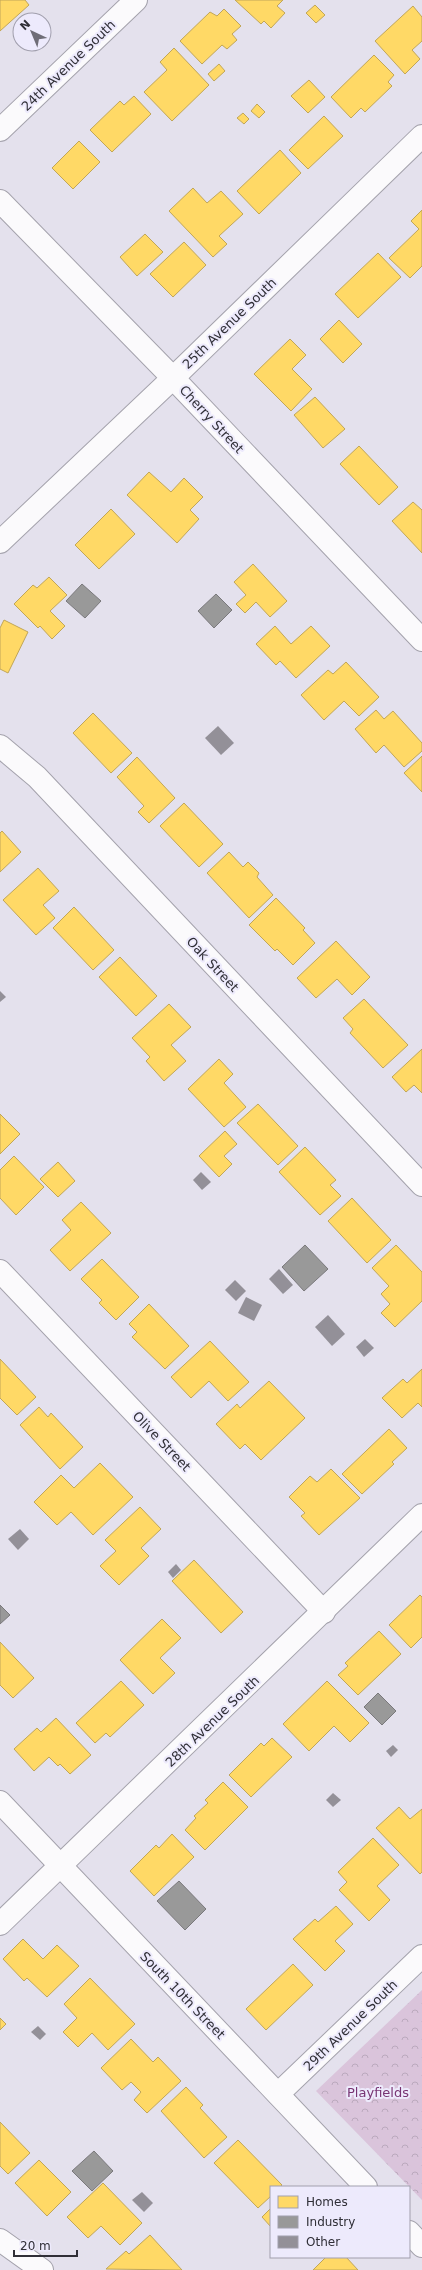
<svg xmlns="http://www.w3.org/2000/svg" width="422" height="2270" font-family="'DejaVu Sans',sans-serif">
  <style>
    .park { fill: url(#park-crowns) }
    .homes { fill: #ffd966; stroke: #c1a658 }
    .industry { fill: #999; stroke: #7a797c }
    .building { fill: #939098 }
    .lines { fill: none; stroke-linecap: round; stroke-linejoin: round }
    .minor-casing { stroke: #a4a2ac; stroke-width: 24 }
    .minor { stroke: #fbfafc; stroke-width: 22 }
    .labels { text-anchor: middle; stroke-width: 4; stroke-linejoin: round; paint-order: stroke }
    .street-label { font-size: 13px; fill: #302f37; stroke: #edeafc }
    .park-label { font-size: 13px; fill: #783473; stroke: #edeafc }
  </style>
  <defs>
    <pattern id="park-crowns" width="20" height="18" patternUnits="userSpaceOnUse"><rect width="20" height="18" fill="#dac4db"/><path d="M2 6a3 3 0 1 1 6 0M12 15a3 3 0 1 1 6 0" fill="none" stroke="#bba9bd"/></pattern>
  </defs>
  <rect width="100%" height="100%" fill="#e4e1ed"/>
  <!-- park -->
  <polygon class="park" points="422,1990 422,2200 316,2091"/>
  <!-- homes -->
  <g class="homes">
    <polygon points="0,0 25,0 29,5 0,31"/>
    <polygon points="235,0 283,0 277,6 285,13 271,28 264,21 261,24"/>
    <polygon points="315,5 325,15 316,23 306,13"/>
    <polygon points="413,6 422,17 422,41 412,50 420,59 405,74 375,41"/>
    <polygon points="224,9 241,26 232,34 237,40 227,49 222,45 202,64 180,41 210,12 217,16"/>
    <polygon points="174,48 209,85 172,121 144,92 167,70 160,62"/>
    <polygon points="374,55 394,75 388,82 392,86 365,112 361,108 351,118 331,97"/>
    <polygon points="219,64 225,71 214,81 208,74"/>
    <polygon points="309,80 325,97 308,113 291,96"/>
    <polygon points="134,96 151,114 112,152 90,130 120,101 124,105"/>
    <polygon points="257,104 265,112 259,118 251,111"/>
    <polygon points="243,113 249,119 244,124 237,118"/>
    <polygon points="324,116 343,136 308,169 289,150"/>
    <polygon points="79,141 100,162 73,189 52,168"/>
    <polygon points="280,150 301,173 259,214 237,191"/>
    <polygon points="193,188 207,203 221,191 243,214 219,236 227,244 213,257 169,211"/>
    <polygon points="422,210 422,266 410,278 389,258 419,229 411,221"/>
    <polygon points="145,234 163,252 137,276 120,257"/>
    <polygon points="184,242 206,265 173,297 150,274"/>
    <polygon points="378,253 401,277 358,318 335,294"/>
    <polygon points="339,320 362,344 343,363 320,339"/>
    <polygon points="290,339 306,355 292,369 312,389 291,411 254,374"/>
    <polygon points="315,397 345,429 323,448 294,415"/>
    <polygon points="359,446 398,487 379,505 340,464"/>
    <polygon points="149,472 171,492 184,478 203,497 190,510 199,519 177,543 127,495"/>
    <polygon points="413,502 422,510 422,553 392,521"/>
    <polygon points="111,509 135,534 99,569 75,545"/>
    <polygon points="253,564 287,601 270,617 256,602 245,613 236,604 246,595 234,582"/>
    <polygon points="49,577 67,595 50,611 65,626 52,639 40,626 38,628 14,604 33,585 37,588"/>
    <polygon points="4,620 28,632 8,673 0,669 0,628"/>
    <polygon points="275,626 291,644 311,626 330,646 296,678 280,661 276,665 256,644"/>
    <polygon points="346,662 379,697 359,716 344,701 324,720 301,695 328,670 333,674"/>
    <polygon points="376,710 384,719 393,711 422,743 422,751 404,767 384,745 376,753 355,729"/>
    <polygon points="93,713 132,753 111,773 73,733"/>
    <polygon points="422,756 422,792 404,773"/>
    <polygon points="137,757 175,798 149,823 138,812 144,806 117,777"/>
    <polygon points="184,803 223,844 199,867 160,826"/>
    <polygon points="2,831 21,852 0,872 0,833"/>
    <polygon points="229,852 243,867 248,862 259,873 257,877 273,895 249,918 207,873"/>
    <polygon points="38,868 59,891 43,905 55,918 36,935 3,900"/>
    <polygon points="276,898 305,928 303,930 315,943 293,965 277,949 275,951 249,925"/>
    <polygon points="74,907 114,950 93,970 53,928"/>
    <polygon points="336,941 370,977 352,995 337,979 316,998 297,978"/>
    <polygon points="120,957 157,996 136,1016 99,977"/>
    <polygon points="364,999 408,1045 383,1068 350,1033 353,1029 343,1018"/>
    <polygon points="169,1004 191,1027 171,1045 186,1061 164,1081 146,1061 150,1057 132,1038"/>
    <polygon points="422,1049 422,1093 414,1085 406,1092 392,1077"/>
    <polygon points="219,1059 233,1074 224,1083 246,1107 224,1127 188,1089"/>
    <polygon points="258,1104 298,1146 278,1165 237,1123"/>
    <polygon points="0,1114 20,1134 0,1154"/>
    <polygon points="225,1131 237,1144 224,1156 232,1164 219,1177 199,1156"/>
    <polygon points="305,1147 336,1180 330,1185 341,1196 320,1215 279,1172"/>
    <polygon points="14,1156 44,1187 16,1215 0,1198 0,1170"/>
    <polygon points="58,1162 75,1181 58,1197 40,1179"/>
    <polygon points="352,1198 391,1240 367,1263 328,1221"/>
    <polygon points="81,1202 111,1233 70,1271 50,1250 71,1230 62,1220"/>
    <polygon points="396,1245 422,1272 422,1301 395,1327 381,1313 390,1304 381,1294 389,1286 372,1268"/>
    <polygon points="102,1259 139,1297 116,1320 99,1303 102,1300 81,1279"/>
    <polygon points="149,1304 189,1346 165,1369 132,1337 137,1332 129,1324"/>
    <polygon points="210,1341 249,1382 228,1401 209,1381 191,1398 171,1377"/>
    <polygon points="0,1359 36,1397 17,1415 0,1398"/>
    <polygon points="422,1369 422,1407 418,1403 402,1418 382,1398 403,1379 407,1383"/>
    <polygon points="269,1381 305,1418 261,1460 245,1444 240,1449 216,1424 237,1404 240,1408"/>
    <polygon points="39,1407 48,1417 51,1413 83,1447 60,1469 20,1425"/>
    <polygon points="389,1429 407,1448 392,1462 394,1464 362,1494 342,1474"/>
    <polygon points="100,1463 133,1497 93,1535 71,1512 57,1525 34,1502 61,1475 74,1488"/>
    <polygon points="331,1469 360,1498 319,1535 301,1516 305,1513 289,1497 310,1476 317,1482"/>
    <polygon points="140,1507 161,1529 141,1548 149,1556 119,1585 100,1566 116,1551 105,1540"/>
    <polygon points="194,1560 243,1612 221,1633 172,1581"/>
    <polygon points="420,1595 422,1597 422,1637 411,1648 389,1625"/>
    <polygon points="162,1619 181,1638 160,1658 175,1673 153,1694 120,1660"/>
    <polygon points="379,1631 401,1654 358,1695 338,1675 348,1666 345,1663"/>
    <polygon points="0,1642 34,1678 13,1698 0,1685"/>
    <polygon points="121,1681 144,1705 110,1737 106,1733 95,1743 76,1723"/>
    <polygon points="327,1681 369,1723 350,1742 334,1726 309,1751 283,1724"/>
    <polygon points="56,1718 91,1755 70,1774 60,1764 58,1766 49,1757 34,1771 14,1749 37,1728 41,1732"/>
    <polygon points="272,1738 292,1757 251,1797 229,1775 261,1743 264,1746"/>
    <polygon points="223,1782 248,1807 205,1850 185,1830 196,1818 194,1816 208,1803 205,1800"/>
    <polygon points="399,1807 410,1819 422,1809 422,1872 420,1874 376,1828"/>
    <polygon points="172,1834 194,1857 154,1896 130,1871 156,1845 159,1848"/>
    <polygon points="373,1838 399,1865 377,1886 390,1900 369,1921 339,1890 347,1882 338,1872"/>
    <polygon points="336,1906 353,1924 335,1941 345,1951 325,1971 293,1939 315,1919 318,1922"/>
    <polygon points="23,1939 43,1959 57,1945 79,1966 47,1997 27,1978 24,1981 3,1959"/>
    <polygon points="293,1964 313,1985 266,2030 246,2009"/>
    <polygon points="90,1978 135,2024 108,2050 92,2033 78,2047 63,2032 77,2018 64,2004"/>
    <polygon points="0,2018 6,2024 0,2030"/>
    <polygon points="131,2039 153,2062 158,2057 181,2081 147,2113 134,2100 141,2092 131,2082 122,2090 101,2068"/>
    <polygon points="186,2087 203,2105 200,2108 227,2137 204,2158 161,2111"/>
    <polygon points="0,2122 30,2153 8,2174 0,2166"/>
    <polygon points="238,2140 282,2185 280,2187 271,2187 271,2196 258,2208 214,2163"/>
    <polygon points="39,2160 71,2192 47,2216 15,2183"/>
    <polygon points="103,2183 142,2223 120,2245 101,2226 88,2238 67,2217"/>
    <polygon points="271,2208 271,2227 262,2217"/>
    <polygon points="150,2235 182,2270 106,2269 126,2251 129,2254"/>
    <polygon points="326,2257 346,2257 358,2270 313,2270"/>
  </g>
  <!-- industry -->
  <g class="industry">
    <polygon points="82,584 101,601 85,618 66,601"/>
    <polygon points="216,594 232,610 214,628 198,611"/>
    <polygon points="305,1245 328,1269 304,1291 282,1267"/>
    <polygon points="0,1605 10,1615 0,1624"/>
    <polygon points="378,1693 396,1711 382,1725 364,1707"/>
    <polygon points="179,1881 206,1909 185,1930 157,1901"/>
    <polygon points="94,2151 113,2171 92,2191 72,2171"/>
  </g>
  <!-- building -->
  <g class="building">
    <polygon points="218,726 234,743 221,755 205,738"/>
    <polygon points="0,991 6,997 0,1002"/>
    <polygon points="201,1172 211,1182 202,1190 193,1180"/>
    <polygon points="279,1269 293,1285 283,1294 269,1279"/>
    <polygon points="235,1280 246,1291 236,1301 225,1290"/>
    <polygon points="246,1297 262,1305 254,1321 238,1313"/>
    <polygon points="328,1315 345,1334 332,1346 315,1327"/>
    <polygon points="365,1339 374,1348 364,1357 356,1347"/>
    <polygon points="20,1529 29,1539 18,1550 8,1539"/>
    <polygon points="176,1564 181,1570 173,1578 168,1572"/>
    <polygon points="393,1745 398,1750 391,1757 386,1751"/>
    <polygon points="333,1793 341,1800 333,1807 326,1800"/>
    <polygon points="38,2026 46,2034 40,2040 31,2032"/>
    <polygon points="142,2192 153,2203 144,2212 132,2200"/>
  </g>
  <g class="lines">
    <defs>
      <g id="minor">
        <polyline points="0,130 136,0"/>
        <polyline points="0,201 173,378 422,640"/>
        <polyline points="0,542 173,378 422,136"/>
        <polyline points="0,746 37,777 422,1185"/>
        <polyline points="0,1271 324,1612"/>
        <polyline points="0,1802 366,2187"/>
        <polyline points="0,1924 422,1515"/>
        <polyline points="278,2094 422,1956"/>
        <polyline points="409,2232 422,2246"/>
        <polyline points="0,2240 42,2270"/>
      </g>
    </defs>
    <!-- minor casing -->
    <use href="#minor" class="minor-casing"/>
    <!-- minor -->
    <use href="#minor" class="minor"/>
  </g>
  <g class="labels">
    <!-- street labels -->
    <g class="street-label">
      <text transform="translate(68 65) rotate(-44)" y="5">24th Avenue South</text>
      <text transform="translate(229 323) rotate(-44)" y="5">25th Avenue South</text>
      <text transform="translate(212 419) rotate(47)" y="5">Cherry Street</text>
      <text transform="translate(213 964) rotate(47)" y="5">Oak Street</text>
      <text transform="translate(162 1441) rotate(46)" y="5">Olive Street</text>
      <text transform="translate(212 1721) rotate(-44)" y="5">28th Avenue South</text>
      <text transform="translate(183 1995) rotate(46)" y="5">South 10th Street</text>
      <text transform="translate(350 2025) rotate(-44)" y="5">29th Avenue South</text>
    </g>
    <!-- park labels -->
    <g class="park-label">
      <text x="378" y="2097">Playfields</text>
    </g>
  </g>
  <!-- legend -->
  <rect x="270" y="2186" width="140" height="72" fill="#edeafc" stroke="#a19fad"/>
  <rect x="278" y="2196" width="20" height="12" fill="#ffd966" stroke="#a19fad"/>
  <text x="306" y="2206" font-size="12" fill="#302f37">Homes</text>
  <rect x="278" y="2216" width="20" height="12" fill="#999999" stroke="#a19fad"/>
  <text x="306" y="2226" font-size="12" fill="#302f37">Industry</text>
  <rect x="278" y="2236" width="20" height="12" fill="#939098" stroke="#a19fad"/>
  <text x="306" y="2246" font-size="12" fill="#302f37">Other</text>
  <!-- north arrow -->
  <g transform="translate(32 32) rotate(316)"><circle r="19" fill="#edeafc" stroke="#a19fad"/>
  <path d="M0-3L7 15L0 10L-7 15Z" fill="#6f6d77"/>
  <text y="-6" font-size="11" font-weight="bold" text-anchor="middle" fill="#302f37">N</text>
  </g>
  <!-- scale -->
  <path d="M14 2250v6h63v-6" fill="none" stroke="#302f37" stroke-width="2"/>
  <text x="20" y="2250" font-size="12" fill="#302f37" stroke="#edeafc" stroke-width="3" paint-order="stroke">20 m</text>
</svg>
